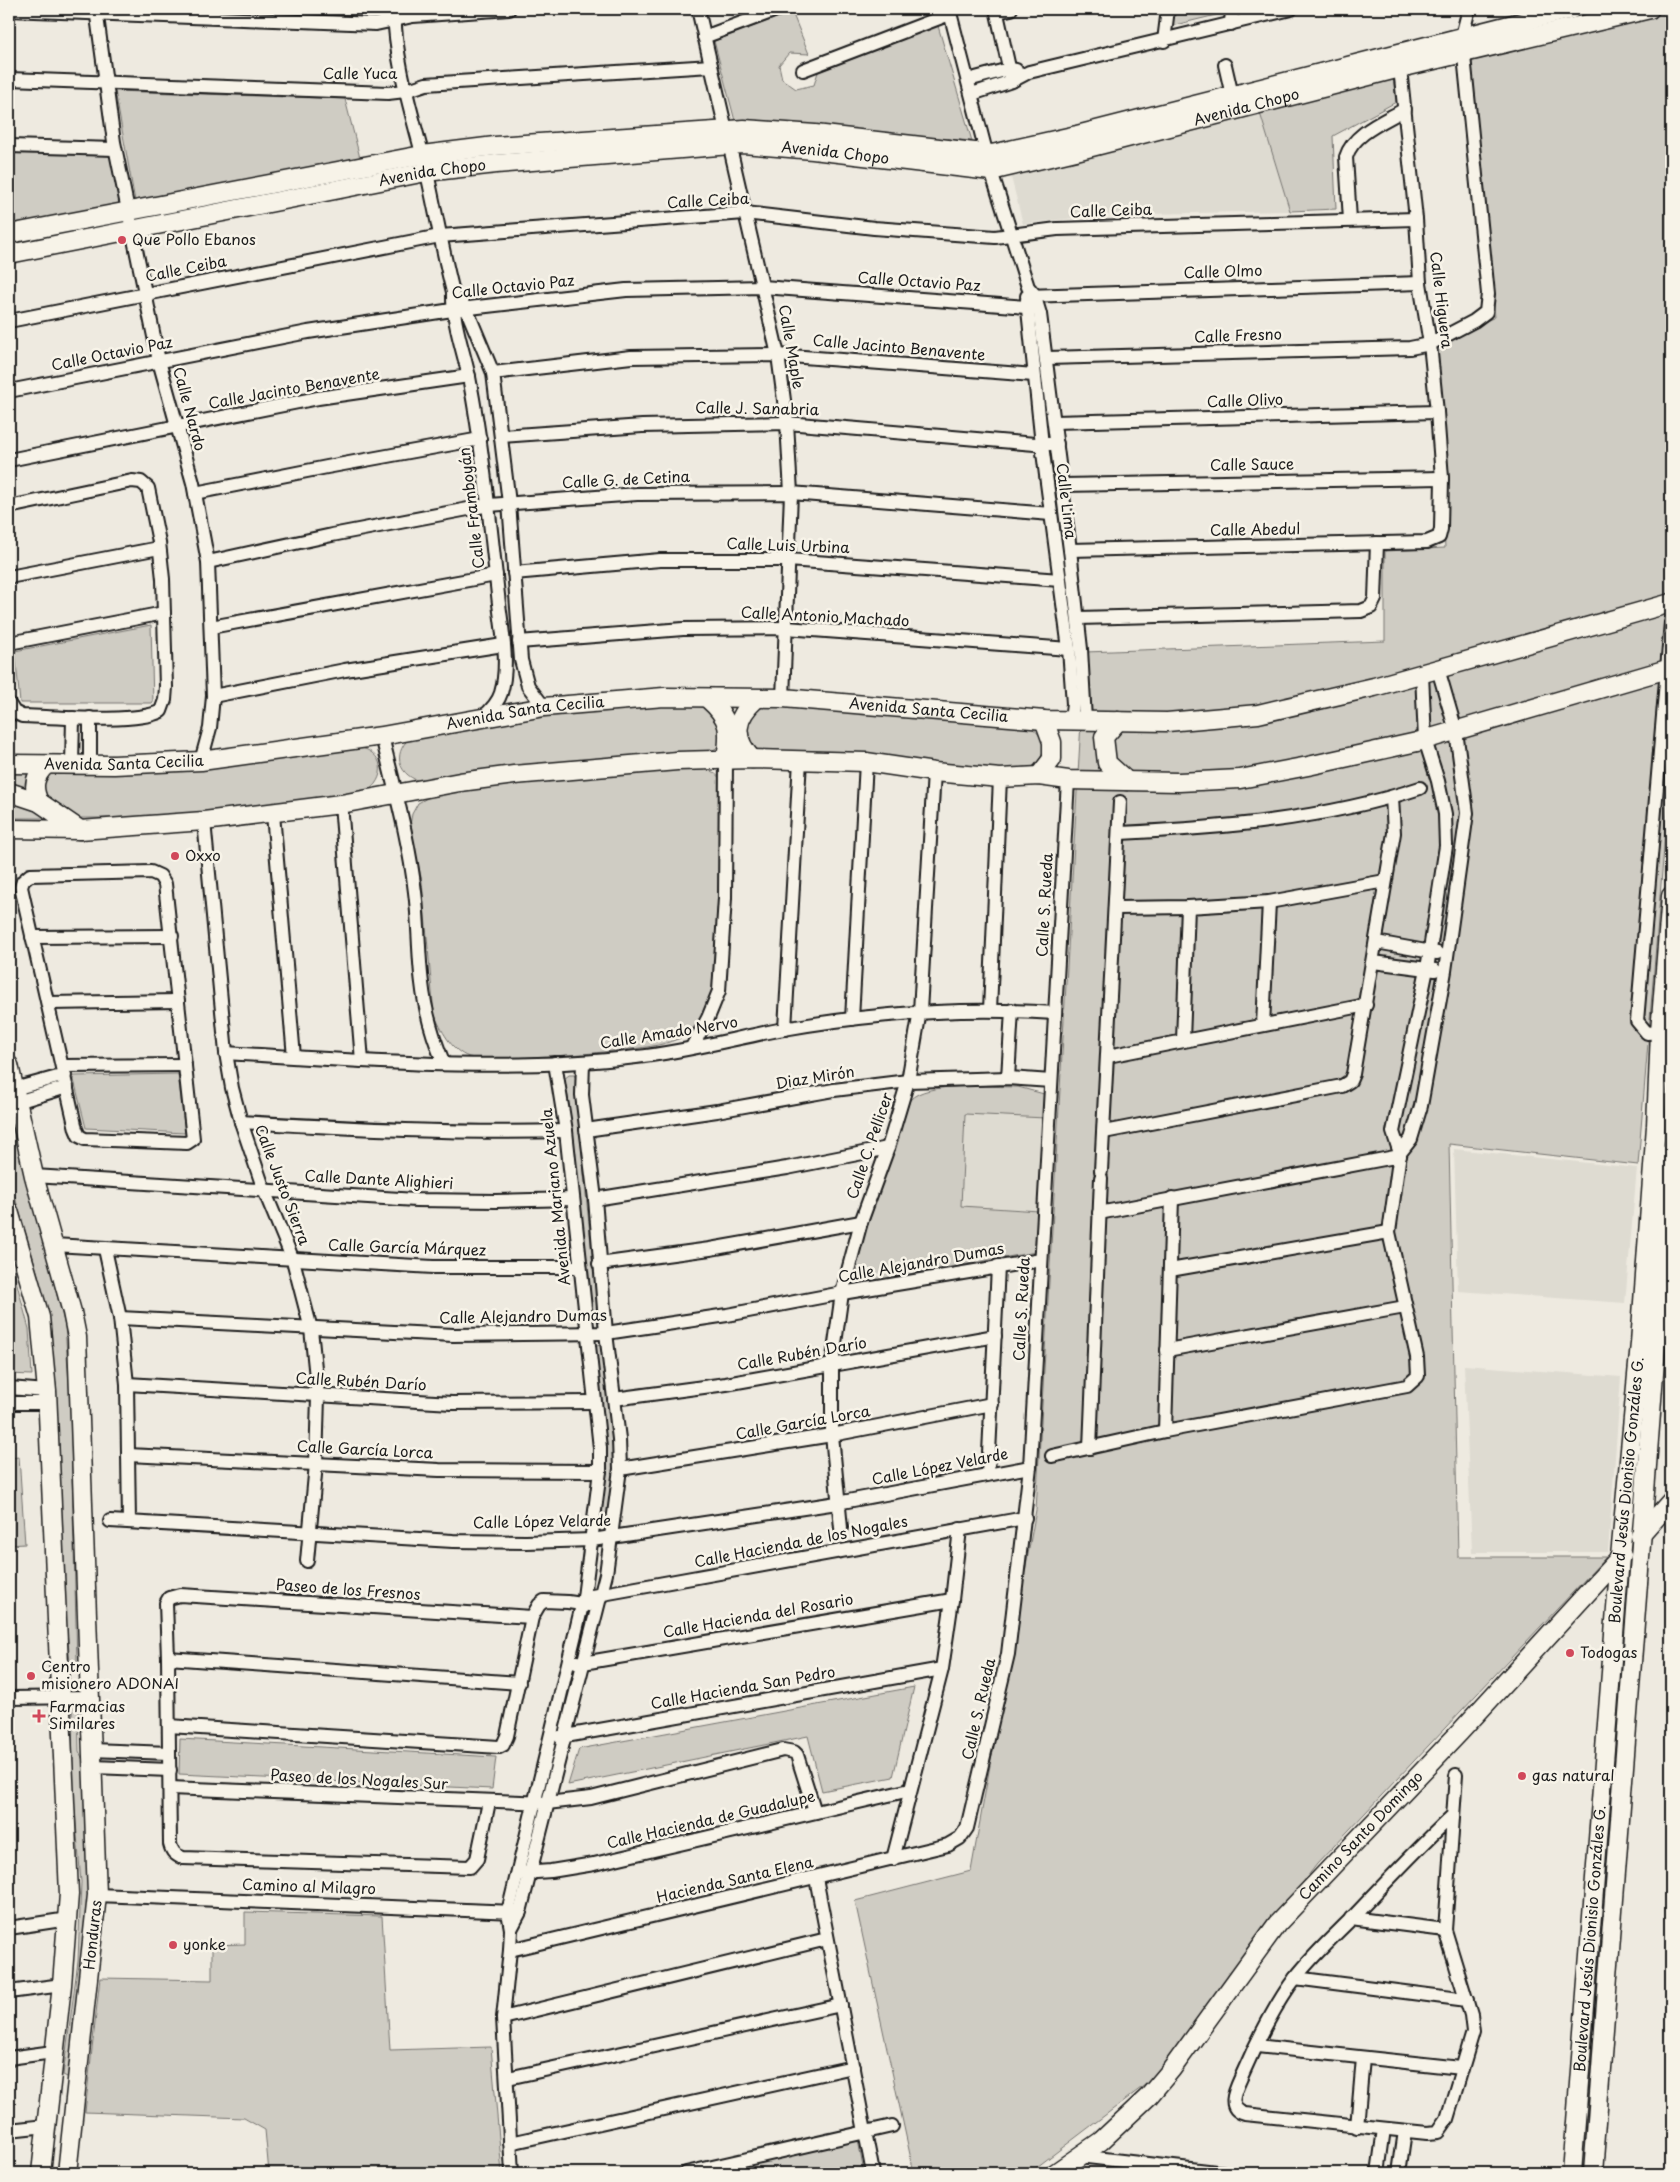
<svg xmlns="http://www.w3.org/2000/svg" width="1680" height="2182" font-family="'Playpen Sans',sans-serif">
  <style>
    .built { fill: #dedbd1 }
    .green { fill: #cfccc3; stroke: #767470 }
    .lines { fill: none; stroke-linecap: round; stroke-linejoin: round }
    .street-casing { stroke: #1c1c1c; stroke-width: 16 }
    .secondary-casing { stroke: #1c1c1c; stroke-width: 21 }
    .street { stroke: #f7f3e8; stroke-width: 12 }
    .secondary { stroke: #f7f3e8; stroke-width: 18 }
    .poi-dot { fill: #d1495b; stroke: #f7f3e8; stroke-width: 2 }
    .labels { text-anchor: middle; stroke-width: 5; stroke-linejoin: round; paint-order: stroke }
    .street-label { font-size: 15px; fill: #1c1c1c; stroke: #f7f3e8 }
    .poi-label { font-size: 15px; fill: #1c1c1c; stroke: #f7f3e8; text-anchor: start }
  </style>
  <rect width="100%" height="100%" fill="#eeeae0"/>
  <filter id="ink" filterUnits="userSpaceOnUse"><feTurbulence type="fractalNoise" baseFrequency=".02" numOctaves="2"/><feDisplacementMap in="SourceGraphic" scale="10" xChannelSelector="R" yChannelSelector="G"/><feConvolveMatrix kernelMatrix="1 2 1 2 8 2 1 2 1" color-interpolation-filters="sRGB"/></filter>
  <g filter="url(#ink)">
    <!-- built -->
    <g class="built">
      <polygon points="1260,113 1290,211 1101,215 1023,224 1010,173"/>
      <polygon points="965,1113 1045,1118 1039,1211 961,1206"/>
      <polygon points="1454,1149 1637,1168 1625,1303 1458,1291"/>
      <polygon points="1464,1365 1621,1377 1608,1552 1472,1552"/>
    </g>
    <!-- green -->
    <g class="green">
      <polygon points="1171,9 1218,9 1216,15 1171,26"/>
      <polygon points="1663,9 1671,9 1671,762 1638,1165 1449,1144 1458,1557 1606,1557 1317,1864 1154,2078 1029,2173 914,2173 855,1901 971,1871 1036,1510 1085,652 1385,641 1385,551 1445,548 1435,344 1495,317 1471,55"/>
      <polygon points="792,12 809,54 789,53 779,65 782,79 796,89 814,85 818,72 938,26 972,141 735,121 714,41"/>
      <polygon points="1393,77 1396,102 1333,136 1336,209 1290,211 1260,113"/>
      <polygon points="115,91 345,99 360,158 135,201"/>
      <polygon points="9,151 111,155 120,204 9,226"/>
      <polygon points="151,625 153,703 20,703 15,651"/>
      <path d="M698 703 717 710 723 742 715 749 703 753 419 781C396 773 393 751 412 736L538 715Z"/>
      <path d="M763 705 1029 726C1051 739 1046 763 1024 771L924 762 766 752 752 748 745 735 751 710Z"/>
      <path d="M354 747C381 748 390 774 368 791L306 802 144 818H9V772C80 774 151 775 222 767 266 762 310 755 354 747Z"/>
      <path d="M701 767C713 771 719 775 725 786L712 991C707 1010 697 1031 678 1039 661 1046 641 1048 622 1050 579 1055 535 1058 492 1058 486 1058 475 1059 469 1057 451 1051 441 1029 434 1014L422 882 410 825 412 814 418 803 433 795 488 785Z"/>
      <polygon points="178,1074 185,1133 86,1128 73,1076"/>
      <polygon points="569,1075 574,1075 576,1078 576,1094 598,1314 595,1317 592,1315 568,1097 564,1079"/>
      <path d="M1018 1087 1044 1094 1045 1118 965 1114 961 1206 1039 1211 1036 1252 871 1281 860 1279 856 1266 861 1245 910 1100C926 1081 993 1087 1018 1087Z"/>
      <polygon points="9,1110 65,1326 70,1398 77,1663 70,1663 53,1470 50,1333 39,1278 9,1177"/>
      <polygon points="9,1269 13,1269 29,1329 32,1375 9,1374"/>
      <polygon points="598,1344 601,1347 613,1448 612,1480 607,1515 606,1519 603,1519 601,1515 606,1479 605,1449 596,1348"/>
      <polygon points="19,1457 25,1544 9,1545 9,1458"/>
      <polygon points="914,1687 893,1777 822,1791 808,1736 568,1785 579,1749"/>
      <polygon points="72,1703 78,1703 79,1751 86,1767 90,1892 71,2079 63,2075 78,1961 81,1882 73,1787"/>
      <polygon points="180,1739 496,1757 492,1789 179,1774"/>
      <polygon points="245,1912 382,1916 390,2050 491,2047 502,2173 269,2173 265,2130 244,2118 85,2112 100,1978 212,1980 212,1945 245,1944"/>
      <polygon points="857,2134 864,2173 693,2173"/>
    </g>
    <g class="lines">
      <defs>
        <g id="street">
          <polyline points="96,9 114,142 159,361 193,483 208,562 213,696 210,728 201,761"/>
          <path d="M394 9C395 65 414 119 427 173 436 213 443 253 453 292 452 321 463 349 469 377 483 449 490 522 498 595 501 625 510 663 501 693 498 703 491 710 483 717"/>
          <polyline points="698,9 778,355 787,423 791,493 783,698"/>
          <polyline points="949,9 991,171 1028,287 1034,294 1040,314 1070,550 1081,649 1085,720"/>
          <polyline points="996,9 1012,81"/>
          <polyline points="9,10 376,24 413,16 509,9"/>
          <polyline points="997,12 1011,9"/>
          <polyline points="1231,24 1232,9"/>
          <polyline points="704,37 779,9"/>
          <polyline points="1164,41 1168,9"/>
          <polyline points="1225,65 1234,104"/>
          <polyline points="803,70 950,14"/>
          <polyline points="9,79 388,93 405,91 426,84 711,66"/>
          <polyline points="968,80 1009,69 1016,70"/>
          <polyline points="972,94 1012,81 1029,72 1291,9"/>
          <polyline points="9,146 115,149"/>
          <path d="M1350 220 1346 157C1353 133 1385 121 1405 109"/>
          <polyline points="1027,296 1420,283"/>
          <polyline points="1027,300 1042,445 1069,649 1073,704 1071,720"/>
          <polyline points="461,302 466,308 493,373 509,503 521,660 528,686 544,707"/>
          <polyline points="9,321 440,236 745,213 874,228 995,237 1057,229 1416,219"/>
          <polyline points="1047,358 1410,348 1430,344 1474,321 1486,312 1488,294 1462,36 1469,9"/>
          <polyline points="493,373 631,357 778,355 1034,375"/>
          <polyline points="9,391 308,332 452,310 626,290 763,287 1026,307"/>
          <polyline points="1054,422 1437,412"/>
          <polyline points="501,436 642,426 787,423 1035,444 1057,444"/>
          <polyline points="9,460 318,398 469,376"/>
          <polyline points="1063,485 1442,478"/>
          <polyline points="195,493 327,467 480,439"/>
          <path d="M9 507 132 481 141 482 148 488 159 542 163 579 166 687 165 700 161 711C138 724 52 717 22 716L14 712 9 704"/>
          <polyline points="1070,550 1427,542 1439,537 1441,529 1442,478 1437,412 1430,344 1420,283 1416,219 1400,68"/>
          <polyline points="208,562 332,535 489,505 637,494 791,493 1051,514"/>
          <polyline points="514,573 660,560 788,560 1060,580"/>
          <polyline points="9,577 159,548"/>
          <polyline points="1078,618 1361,611 1371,607 1375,599 1377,543"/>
          <polyline points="211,627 496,575"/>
          <polyline points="519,642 683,629 786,628 1069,649"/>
          <polyline points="9,643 164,613"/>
          <polyline points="213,696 345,670 503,645"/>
          <path d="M382 736C394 787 409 839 415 892 419 922 418 953 422 983 425 1011 433 1038 444 1064"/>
          <polyline points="72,765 73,718"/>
          <polyline points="90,765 90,718"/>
          <polyline points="341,804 362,1061"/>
          <polyline points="273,814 294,1057"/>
          <polyline points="204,821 226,1053 232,1088 241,1122 264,1190 293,1260 311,1329 318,1397 316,1464 307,1561"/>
          <path d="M1120 833C1220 828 1324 820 1420 788"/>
          <polygon points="151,872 160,876 165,884 193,1139 187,1143 85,1139 79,1136 76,1129 21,887 23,881 30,875"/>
          <polyline points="1116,908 1188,907 1269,902 1385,881"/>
          <polyline points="32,937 172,936"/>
          <polyline points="1376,942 1437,953"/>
          <polyline points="1373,962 1435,970"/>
          <polyline points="48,1003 178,1001"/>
          <polyline points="990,1010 1000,778"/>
          <polyline points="852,1019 866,762"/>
          <polyline points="1263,1025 1269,902"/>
          <polyline points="785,1029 800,760"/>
          <polyline points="1660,1032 1647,1033 1637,1021 1671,622"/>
          <polyline points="1183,1040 1188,907"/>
          <polyline points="692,1047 708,1018 719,991 725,898 726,760"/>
          <path d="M226 1053C362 1061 501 1073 636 1057 686 1052 735 1038 784 1029 874 1013 964 1007 1055 1013"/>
          <polyline points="1108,1056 1366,1005"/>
          <polyline points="63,1066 185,1065"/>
          <polyline points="1008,1078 1012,1010"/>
          <polyline points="14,1089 65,1075"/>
          <polyline points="17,1102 67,1087"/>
          <path d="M241 1122C350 1128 457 1134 566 1131"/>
          <polyline points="586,1130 717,1111 834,1090 908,1081 1008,1078 1051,1081"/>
          <polyline points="1104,1132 1342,1086 1350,1081 1353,1074 1394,833 1392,797"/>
          <polyline points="1400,1153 1411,1139 1421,1106 1445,971 1467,813 1456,731 1438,669"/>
          <polyline points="1101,1171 1120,802"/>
          <polyline points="34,1176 416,1200 496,1201 573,1199"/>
          <polyline points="595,1199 787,1168 888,1148"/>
          <polyline points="1099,1213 1400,1156"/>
          <polyline points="54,1245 433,1267 580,1267"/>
          <polyline points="105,1249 120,1318 127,1384 129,1522"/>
          <polyline points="599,1264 710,1249 861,1222"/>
          <polyline points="1170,1270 1389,1232"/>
          <polyline points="120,1318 453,1335 606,1333 727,1315 842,1293 1041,1260"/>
          <polyline points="1167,1350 1405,1307"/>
          <polyline points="127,1384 452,1403 594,1402"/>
          <polyline points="9,1388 47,1391"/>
          <polyline points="614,1399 726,1384 995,1336"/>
          <polyline points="9,1403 48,1403"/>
          <polyline points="1165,1431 1172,1198"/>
          <polyline points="1090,1448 1101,1178"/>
          <polyline points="128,1455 439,1470 600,1471"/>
          <polyline points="1052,1456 1165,1431 1407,1386 1418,1376 1417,1357 1389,1232 1400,1153 1393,1132 1427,969 1446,846 1445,814 1438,781 1425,740 1422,674"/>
          <polyline points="620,1469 832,1435 992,1404"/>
          <polyline points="988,1474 998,1266"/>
          <polyline points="110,1521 453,1541 526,1542 592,1540 837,1503 1030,1467"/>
          <polyline points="841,1528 832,1435 832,1365 842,1293 861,1222 888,1148 908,1081 920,1011 934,772"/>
          <polyline points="592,1596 1025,1518"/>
          <polyline points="168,1658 519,1683"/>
          <polyline points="576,1662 583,1663 952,1600"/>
          <polyline points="9,1698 91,1697"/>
          <polyline points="169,1726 499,1747 503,1745 507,1736 532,1617 539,1605 544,1601 568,1602 589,1605"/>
          <polyline points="560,1737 942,1669"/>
          <polyline points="92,1750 169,1753"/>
          <polyline points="93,1767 170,1770"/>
          <polyline points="170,1788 547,1803 591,1798 783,1750 794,1752 797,1755 815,1812"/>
          <path d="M489 1802 477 1859 470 1867 183 1858C175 1855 172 1852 170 1844L168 1658 166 1603 169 1598 180 1595 532 1617"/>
          <path d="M1451 1817C1417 1849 1385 1883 1353 1917 1333 1937 1313 1955 1296 1977 1277 2001 1255 2045 1243 2073 1237 2087 1224 2108 1245 2114L1427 2133 1438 2132 1447 2119 1473 2032 1471 2015 1445 1930 1456 1775"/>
          <polyline points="893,1859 942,1669 952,1600 960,1529"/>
          <polyline points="522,1873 551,1871 594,1864 910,1790"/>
          <polyline points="816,1878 873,2173"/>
          <polyline points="97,1895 515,1912"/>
          <polyline points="1351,1918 1445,1930"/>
          <polyline points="9,1928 68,1919"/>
          <polyline points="511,1929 520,1912 606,1574 620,1469 619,1439 606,1333 595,1199 582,1095 583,1062"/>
          <polyline points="510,1950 948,1845 960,1838 967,1828 1008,1654 1030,1467 1068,780"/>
          <polyline points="1295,1978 1467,2000"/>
          <polyline points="9,1992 62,1985"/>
          <polyline points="503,2018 827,1939"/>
          <polyline points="1257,2046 1461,2068"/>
          <polyline points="9,2058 53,2052"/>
          <polyline points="508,2078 841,2005"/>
          <polyline points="1357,2127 1363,2058"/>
          <polyline points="9,2130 46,2126"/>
          <polyline points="510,2143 853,2067"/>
          <polyline points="1079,2156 1225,2173"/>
          <polyline points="512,2173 503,2018 510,1950 511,1929 508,1912 584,1597 600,1471 600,1448 566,1131 555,1063"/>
          <polyline points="686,2173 892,2126"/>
          <polyline points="1378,2173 1384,2129"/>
          <polyline points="1399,2173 1405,2131"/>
        </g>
        <g id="secondary">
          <polyline points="9,234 422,155 495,146 744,129 815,134 992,154 1077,135 1572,9"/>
          <path id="s1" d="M9 254 426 172 496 164 743 144 813 150 991 171 1080 150 1400 68 1650 9"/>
          <path d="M708 699C731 719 730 731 726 760"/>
          <polyline points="1118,721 1104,737 1107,763 1127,781"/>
          <path d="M752 759C732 737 735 718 756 699"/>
          <path id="s2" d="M9 764 114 765 201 761 382 736 544 707 664 697 783 698 1044 720 1167 722 1258 714 1374 687 1671 603"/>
          <polyline points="1039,776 1052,759 1052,742 1044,720"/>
          <polyline points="9,792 39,802 80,830"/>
          <path d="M39 802C32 787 34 776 46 765"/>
          <polyline points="9,829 80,830 204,821 341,804 460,782 514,775 677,761 752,759 866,762 934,772 1000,778 1039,776 1068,780 1179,782 1240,779 1308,766 1417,742 1671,668"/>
          <polyline points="9,1065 34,1176 72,1312 77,1337 97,1895 67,2173"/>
          <polyline points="9,1211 40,1317 47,1391 69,1894 62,1985 41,2173"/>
          <polyline points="1640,1536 1671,1501"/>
          <path id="s3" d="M1055 2173 1101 2141 1149 2096 1171 2070 1277 1924 1460 1732 1622 1555"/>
          <path id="s4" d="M1572 2173 1620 1557 1640 1343 1656 1126 1660 1032 1671 896"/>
          <polyline points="1593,2173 1671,1151"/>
        </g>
      </defs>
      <!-- street casing -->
      <use href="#street" class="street-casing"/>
      <!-- secondary casing -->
      <use href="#secondary" class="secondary-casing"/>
      <!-- street -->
      <use href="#street" class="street"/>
      <!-- secondary -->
      <use href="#secondary" class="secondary"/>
    </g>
  </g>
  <!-- markers -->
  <g class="poi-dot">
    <circle cx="122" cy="240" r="5"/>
    <circle cx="175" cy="856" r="5"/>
    <circle cx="1570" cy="1653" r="5"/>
    <circle cx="31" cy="1676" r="5"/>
    <path d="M36.5 1708.5h5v5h5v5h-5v5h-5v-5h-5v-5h5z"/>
    <circle cx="1522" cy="1776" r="5"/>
    <circle cx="173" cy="1945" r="5"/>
  </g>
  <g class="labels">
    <!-- street labels -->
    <g class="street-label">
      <text x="360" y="79">Calle Yuca</text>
      <text dy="5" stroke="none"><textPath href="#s1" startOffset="1256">Avenida Chopo</textPath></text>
      <text dy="5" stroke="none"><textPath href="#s1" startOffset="836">Avenida Chopo</textPath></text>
      <text dy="5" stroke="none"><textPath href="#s1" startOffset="431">Avenida Chopo</textPath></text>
      <text transform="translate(708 201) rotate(-3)" y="5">Calle Ceiba</text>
      <text transform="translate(1111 211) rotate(-2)" y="5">Calle Ceiba</text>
      <text transform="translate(186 269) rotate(-11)" y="5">Calle Ceiba</text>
      <text transform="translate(1223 272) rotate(-2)" y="5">Calle Olmo</text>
      <text transform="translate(919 282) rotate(4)" y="5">Calle Octavio Paz</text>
      <text transform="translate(513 287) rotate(-6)" y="5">Calle Octavio Paz</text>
      <text transform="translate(1441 300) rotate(83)" y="5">Calle Higuera</text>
      <text transform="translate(1238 336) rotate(-2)" y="5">Calle Fresno</text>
      <text transform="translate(791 347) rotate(80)" y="5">Calle Maple</text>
      <text transform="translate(899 348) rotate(5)" y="5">Calle Jacinto Benavente</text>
      <text transform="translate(112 354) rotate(-11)" y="5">Calle Octavio Paz</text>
      <text transform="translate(294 389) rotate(-10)" y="5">Calle Jacinto Benavente</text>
      <text transform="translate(1245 401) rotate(-2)" y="5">Calle Olivo</text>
      <text transform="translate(189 409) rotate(75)" y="5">Calle Nardo</text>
      <text transform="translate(757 409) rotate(1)" y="5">Calle J. Sanabria</text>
      <text transform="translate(1252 465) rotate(-1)" y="5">Calle Sauce</text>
      <text transform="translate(626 480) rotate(-3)" y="5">Calle G. de Cetina</text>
      <text transform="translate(1066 501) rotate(83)" y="5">Calle Lima</text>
      <text transform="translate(472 508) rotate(-97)" y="5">Calle Framboyán</text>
      <text transform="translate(1255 530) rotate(-1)" y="5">Calle Abedul</text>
      <text transform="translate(788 546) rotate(2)" y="5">Calle Luis Urbina</text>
      <text transform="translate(825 617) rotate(3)" y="5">Calle Antonio Machado</text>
      <text dy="5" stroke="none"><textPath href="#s2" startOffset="925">Avenida Santa Cecilia</textPath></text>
      <text dy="5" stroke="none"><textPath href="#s2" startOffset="520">Avenida Santa Cecilia</textPath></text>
      <text dy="5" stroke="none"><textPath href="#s2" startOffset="115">Avenida Santa Cecilia</textPath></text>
      <text transform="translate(1045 905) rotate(-87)" y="5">Calle S. Rueda</text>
      <text transform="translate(669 1033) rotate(-9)" y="5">Calle Amado Nervo</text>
      <text transform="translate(815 1078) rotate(-9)" y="5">Diaz Mirón</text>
      <text transform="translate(870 1146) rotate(-71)" y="5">Calle C. Pellicer</text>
      <text transform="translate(379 1180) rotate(3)" y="5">Calle Dante Alighieri</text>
      <text transform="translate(282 1185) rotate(69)" y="5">Calle Justo Sierra</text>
      <text transform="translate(556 1197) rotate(-96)" y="5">Avenida Mariano Azuela</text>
      <text transform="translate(407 1248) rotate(2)" y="5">Calle García Márquez</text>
      <text transform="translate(921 1263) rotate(-10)" y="5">Calle Alejandro Dumas</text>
      <text transform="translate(1022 1309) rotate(-87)" y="5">Calle S. Rueda</text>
      <text transform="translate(523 1317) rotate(-1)" y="5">Calle Alejandro Dumas</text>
      <text transform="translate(802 1354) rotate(-10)" y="5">Calle Rubén Darío</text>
      <text transform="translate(361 1382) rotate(3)" y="5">Calle Rubén Darío</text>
      <text transform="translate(803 1423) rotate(-10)" y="5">Calle García Lorca</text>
      <text transform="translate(365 1450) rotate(3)" y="5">Calle García Lorca</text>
      <text transform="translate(940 1467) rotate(-11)" y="5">Calle López Velarde</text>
      <text dy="5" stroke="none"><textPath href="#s4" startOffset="685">Boulevard Jesús Dionisio Gonzáles G.</textPath></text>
      <text transform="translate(542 1522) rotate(-1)" y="5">Calle López Velarde</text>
      <text transform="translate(801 1542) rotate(-11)" y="5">Calle Hacienda de los Nogales</text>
      <text transform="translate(348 1590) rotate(4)" y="5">Paseo de los Fresnos</text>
      <text transform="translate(758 1616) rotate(-10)" y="5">Calle Hacienda del Rosario</text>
      <text transform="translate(743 1688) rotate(-10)" y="5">Calle Hacienda San Pedro</text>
      <text transform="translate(979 1709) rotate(-77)" y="5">Calle S. Rueda</text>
      <text transform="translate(359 1780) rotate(3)" y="5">Paseo de los Nogales Sur</text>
      <text transform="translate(711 1820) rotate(-13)" y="5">Calle Hacienda de Guadalupe</text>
      <text dy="5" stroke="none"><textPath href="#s3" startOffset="458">Camino Santo Domingo</textPath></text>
      <text transform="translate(735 1880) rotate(-13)" y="5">Hacienda Santa Elena</text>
      <text transform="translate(309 1887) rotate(2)" y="5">Camino al Milagro</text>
      <text transform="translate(93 1935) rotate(-84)" y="5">Honduras</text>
      <text dy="5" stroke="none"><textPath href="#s4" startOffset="235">Boulevard Jesús Dionisio Gonzáles G.</textPath></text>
    </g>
    <!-- poi labels -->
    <g class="poi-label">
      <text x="132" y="245">Que Pollo Ebanos</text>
      <text x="185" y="861">Oxxo</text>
      <text x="1580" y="1658">Todogas</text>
      <text x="41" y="1672">Centro<tspan x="41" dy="17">misionero ADONAI</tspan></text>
      <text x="49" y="1712">Farmacias<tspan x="49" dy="17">Similares</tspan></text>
      <text x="1532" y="1781">gas natural</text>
      <text x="183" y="1950">yonke</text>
    </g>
  </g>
  <!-- margin -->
  <rect width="1680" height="2182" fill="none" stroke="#f7f3e8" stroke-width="30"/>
  <rect x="15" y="15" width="1650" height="2152" fill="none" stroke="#1c1c1c" stroke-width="2" filter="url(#ink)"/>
</svg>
